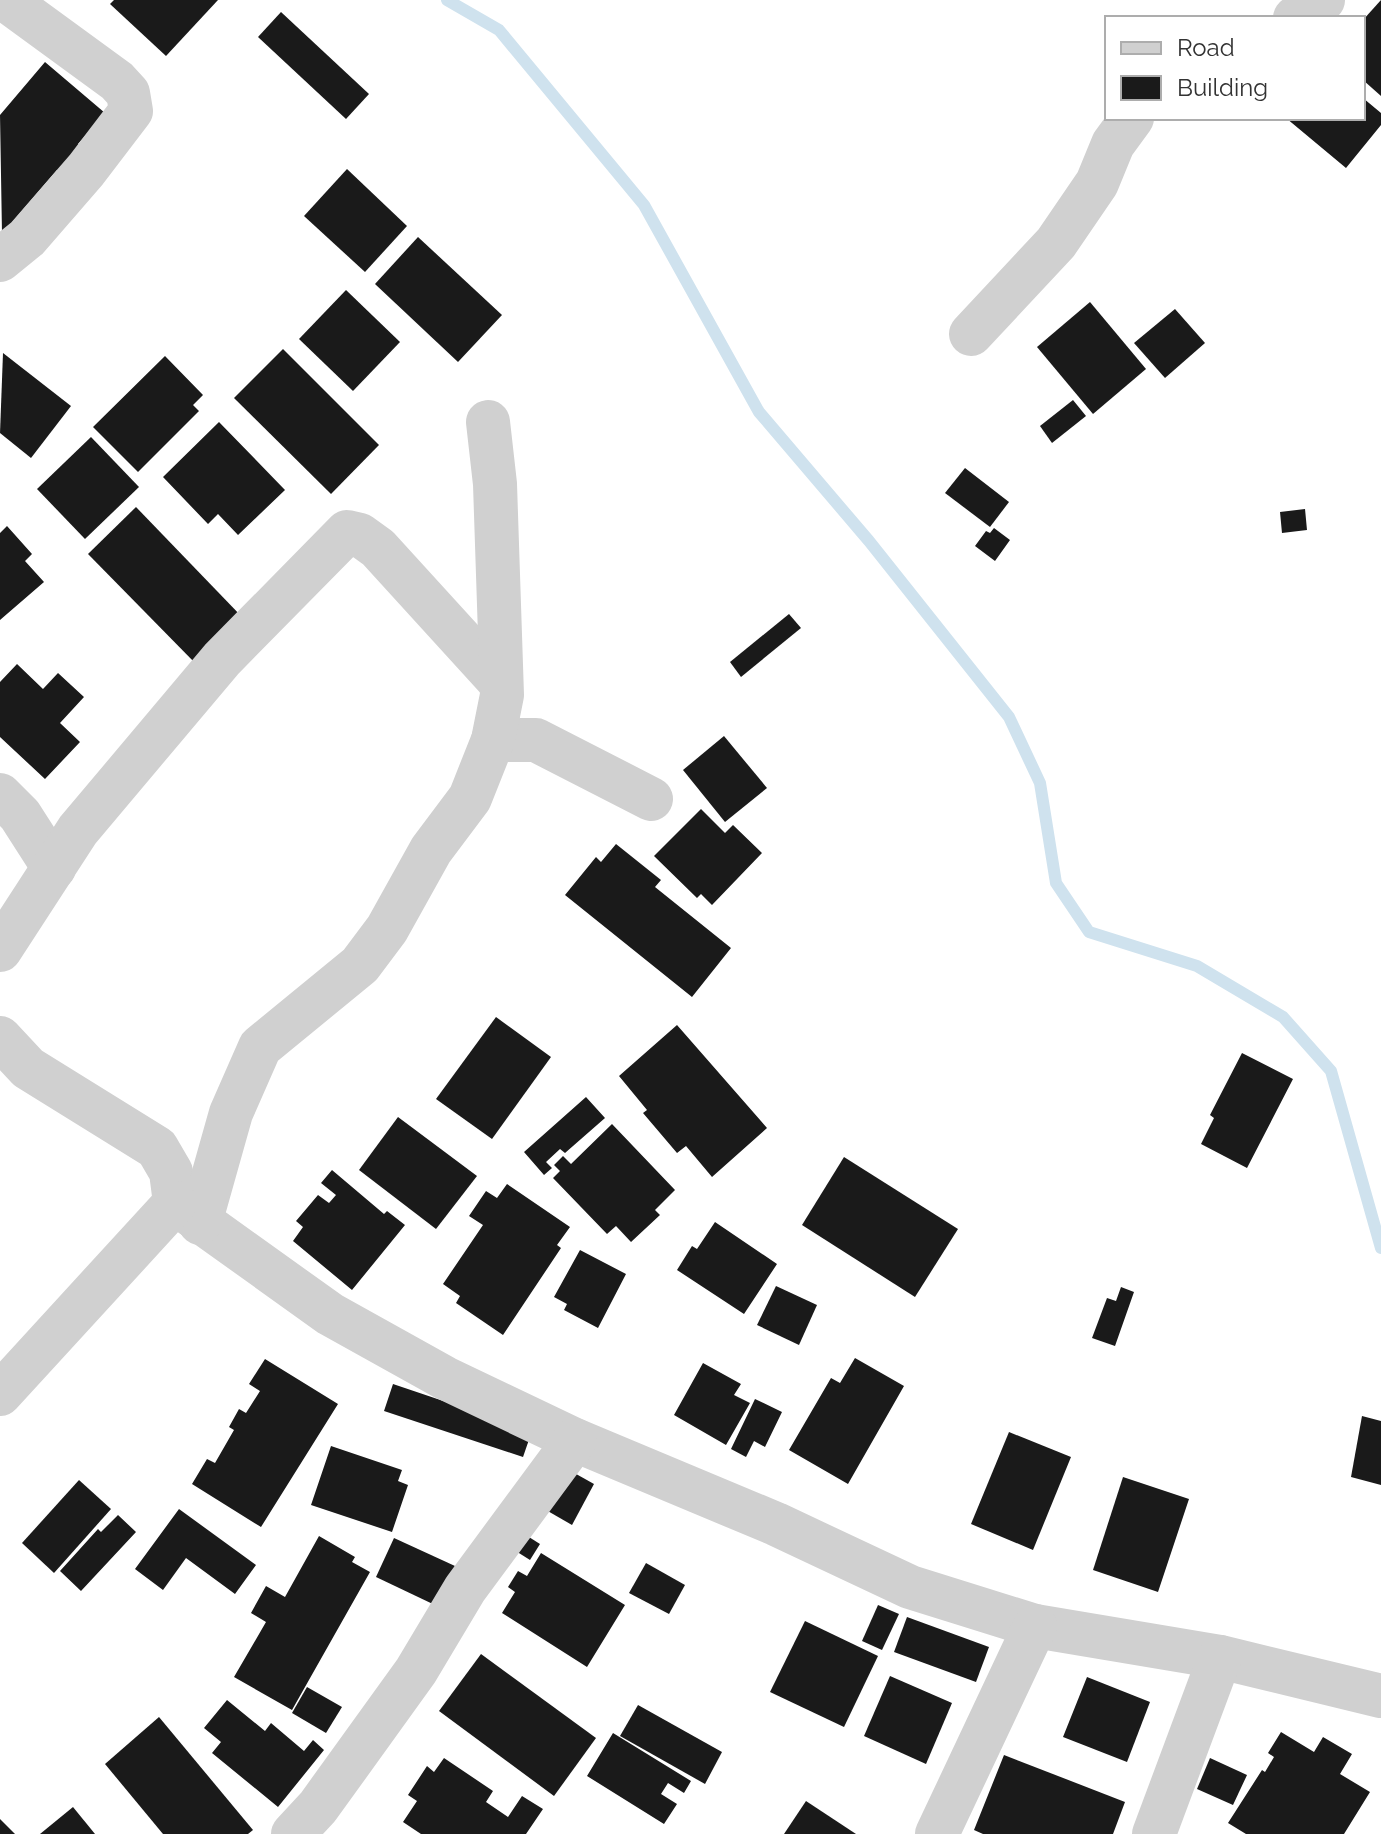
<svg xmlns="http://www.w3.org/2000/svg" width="1381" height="1834" font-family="Raleway,sans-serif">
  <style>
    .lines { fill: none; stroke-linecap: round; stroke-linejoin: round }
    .stream { stroke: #cfe2ee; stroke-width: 12 }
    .building { fill: #1a1a1a }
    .street { stroke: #d0d0d0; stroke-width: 44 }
  </style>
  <rect width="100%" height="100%" fill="#fff"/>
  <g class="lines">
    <!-- stream -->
    <polyline class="stream" points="447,0 499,30 644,205 759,412 869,541 1009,717 1040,783 1056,883 1089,932 1197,966 1283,1017 1331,1071 1381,1248"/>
  </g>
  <!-- building -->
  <g class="building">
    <polygon points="114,0 218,0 166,56 110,4"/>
    <polygon points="1381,0 1381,96 1363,80 1363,20"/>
    <polygon points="281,12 369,94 346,119 258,37"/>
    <polygon points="45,62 105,113 78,144 83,148 61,174 57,170 2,234 0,115"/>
    <polygon points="1363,98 1381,113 1381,125 1346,168 1286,118 1363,118"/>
    <polygon points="347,169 407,226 365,272 304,216"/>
    <polygon points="418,237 502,315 458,362 375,284"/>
    <polygon points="346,290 400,342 353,391 299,339"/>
    <polygon points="1090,302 1146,369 1093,414 1037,347"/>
    <polygon points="1175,309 1205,343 1165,378 1134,343"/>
    <polygon points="283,349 379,445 331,494 234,398"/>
    <polygon points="3,353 71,406 31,458 0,433"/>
    <polygon points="165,356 203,395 193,405 199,411 138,472 93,427"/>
    <polygon points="1073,400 1086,416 1052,443 1040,426"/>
    <polygon points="219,422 285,490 238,535 218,514 208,524 163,477"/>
    <polygon points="91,437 139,487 85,539 37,489"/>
    <polygon points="965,468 1009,502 990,527 945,493"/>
    <polygon points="136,507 244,619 197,665 88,554"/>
    <polygon points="1305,509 1307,530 1282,533 1280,512"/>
    <polygon points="7,526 32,554 25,561 44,582 0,620 0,533"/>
    <polygon points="994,528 1010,540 995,561 975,546 986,531 990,533"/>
    <polygon points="789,614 801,628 741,677 730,662"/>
    <polygon points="17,664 43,689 58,673 84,697 60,723 80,742 45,779 0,737 0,682"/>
    <polygon points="724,736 767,788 725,822 683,770"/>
    <polygon points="701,809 725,833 733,825 762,853 712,905 701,894 697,898 654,856"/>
    <polygon points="616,844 661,880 655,887 731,948 692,997 565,895 596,857 601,862"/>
    <polygon points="496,1017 551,1057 492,1139 436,1099"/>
    <polygon points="677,1025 767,1128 712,1177 686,1146 677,1153 643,1113 647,1110 619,1076"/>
    <polygon points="1242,1053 1293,1079 1247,1168 1201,1144 1214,1118 1210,1115"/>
    <polygon points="586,1097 605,1118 565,1153 560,1149 546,1162 552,1168 544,1175 524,1152"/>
    <polygon points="398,1117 477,1176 436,1229 359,1170"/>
    <polygon points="612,1124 675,1190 655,1210 660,1215 631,1242 616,1226 607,1234 553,1178 560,1171 554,1165 563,1156 571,1164"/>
    <polygon points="844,1157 958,1229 915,1297 802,1225"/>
    <polygon points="332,1170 384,1214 387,1211 405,1225 352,1290 293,1241 303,1227 296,1221 318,1195 329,1203 336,1195 321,1183"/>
    <polygon points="507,1184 570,1227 557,1245 561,1248 503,1335 456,1303 460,1296 443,1284 483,1225 469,1216 486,1191 497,1198"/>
    <polygon points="715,1222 777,1264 744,1314 677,1270 692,1246 697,1249"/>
    <polygon points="580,1250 626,1274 598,1328 564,1310 567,1304 554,1297"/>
    <polygon points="776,1286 817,1305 799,1345 757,1325"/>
    <polygon points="1121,1287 1134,1292 1115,1346 1092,1338 1107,1298 1116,1301"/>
    <polygon points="855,1358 904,1386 848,1484 789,1450 831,1378 840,1383"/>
    <polygon points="265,1359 338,1404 261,1527 192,1484 207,1459 215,1463 234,1430 229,1427 239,1409 246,1413 260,1391 249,1384"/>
    <polygon points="703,1363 741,1384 734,1395 750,1403 726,1445 674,1415"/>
    <polygon points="393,1384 532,1431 523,1457 384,1411"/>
    <polygon points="755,1399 782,1412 765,1447 754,1441 746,1457 731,1449"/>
    <polygon points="1362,1416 1381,1421 1381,1485 1351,1477"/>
    <polygon points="1009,1432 1071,1457 1033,1550 971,1524"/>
    <polygon points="331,1446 402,1470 398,1481 408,1485 392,1532 311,1505"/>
    <polygon points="569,1470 594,1484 572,1525 546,1510"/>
    <polygon points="1123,1477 1189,1499 1158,1592 1093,1570"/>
    <polygon points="79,1480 111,1509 54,1573 22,1543"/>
    <polygon points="179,1509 256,1565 235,1594 186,1558 163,1590 135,1569"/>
    <polygon points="118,1515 136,1532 81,1591 60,1571 98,1529 101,1532"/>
    <polygon points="521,1532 540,1544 530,1560 511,1548"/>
    <polygon points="319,1536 355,1557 352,1562 370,1572 292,1710 234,1677 266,1622 251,1613 266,1586 285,1597"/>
    <polygon points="394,1538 455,1566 437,1606 376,1577"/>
    <polygon points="541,1553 625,1605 587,1667 502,1613 515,1592 508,1587 518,1571 527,1576"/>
    <polygon points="646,1563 685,1585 669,1614 629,1593"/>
    <polygon points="878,1605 899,1614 882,1650 862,1641"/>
    <polygon points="907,1617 989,1647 976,1682 894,1652"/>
    <polygon points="805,1621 878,1656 844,1727 770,1692"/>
    <polygon points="481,1654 596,1738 554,1796 439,1711"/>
    <polygon points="890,1676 952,1703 926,1764 864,1736"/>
    <polygon points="1087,1677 1150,1702 1127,1762 1063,1737"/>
    <polygon points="307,1687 342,1707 326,1733 292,1713"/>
    <polygon points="227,1700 265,1731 271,1723 304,1751 313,1740 324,1750 278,1807 212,1753 221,1742 204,1728"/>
    <polygon points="638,1705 722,1752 705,1784 620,1736"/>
    <polygon points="159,1717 253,1830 248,1834 163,1834 105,1764"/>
    <polygon points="1281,1732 1314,1752 1323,1737 1352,1754 1340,1774 1370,1792 1344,1834 1246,1834 1228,1823 1262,1770 1265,1772 1274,1757 1268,1753"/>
    <polygon points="613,1733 691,1781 684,1793 668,1783 661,1794 677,1804 664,1824 587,1776"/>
    <polygon points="1004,1755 1125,1802 1113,1834 983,1834 974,1830"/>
    <polygon points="444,1758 493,1791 486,1802 508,1817 522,1796 543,1809 526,1834 421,1834 403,1822 417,1801 408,1795 427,1766 434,1772"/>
    <polygon points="1210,1758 1247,1775 1233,1805 1197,1789"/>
    <polygon points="806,1801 856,1834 784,1834"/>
    <polygon points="73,1807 95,1834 40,1834"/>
    <polygon points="0,1819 15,1834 0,1834"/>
  </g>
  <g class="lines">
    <!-- street -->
    <g class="street">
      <polyline points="1295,18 1323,0"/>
      <polyline points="0,260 27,238 86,170 131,111 128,93 117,81 6,0"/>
      <polyline points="971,334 1056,243 1097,183 1113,144 1132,118"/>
      <polyline points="493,740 536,740 651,799"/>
      <polyline points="0,795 20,815 54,868"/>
      <polyline points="0,950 78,830 222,659 347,532 360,535 378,548 501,683"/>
      <polyline points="0,1038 28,1068 157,1148 171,1172 175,1203 330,1314 445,1378 575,1440 776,1524 910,1587 1035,1626 1220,1657 1381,1696"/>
      <polyline points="200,1223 231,1113 260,1047 360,965 387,929 431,850 470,798 493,740 502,695 495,484 488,422"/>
      <polyline points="0,1394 175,1203"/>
      <polyline points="293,1834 318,1807 416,1671 465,1589 575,1440"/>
      <polyline points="937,1834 1035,1626"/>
      <polyline points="1154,1834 1220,1657"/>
    </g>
  </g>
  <!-- legend -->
  <rect x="1105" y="16" width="260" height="104" fill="#ffffff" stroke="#adadad" stroke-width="2"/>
  <rect x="1121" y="42" width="40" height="12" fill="#d0d0d0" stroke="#adadad" stroke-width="2"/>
  <text x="1177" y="56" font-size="24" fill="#333333">Road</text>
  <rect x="1121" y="76" width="40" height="24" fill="#1a1a1a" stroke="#adadad" stroke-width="2"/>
  <text x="1177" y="96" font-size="24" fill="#333333">Building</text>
</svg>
